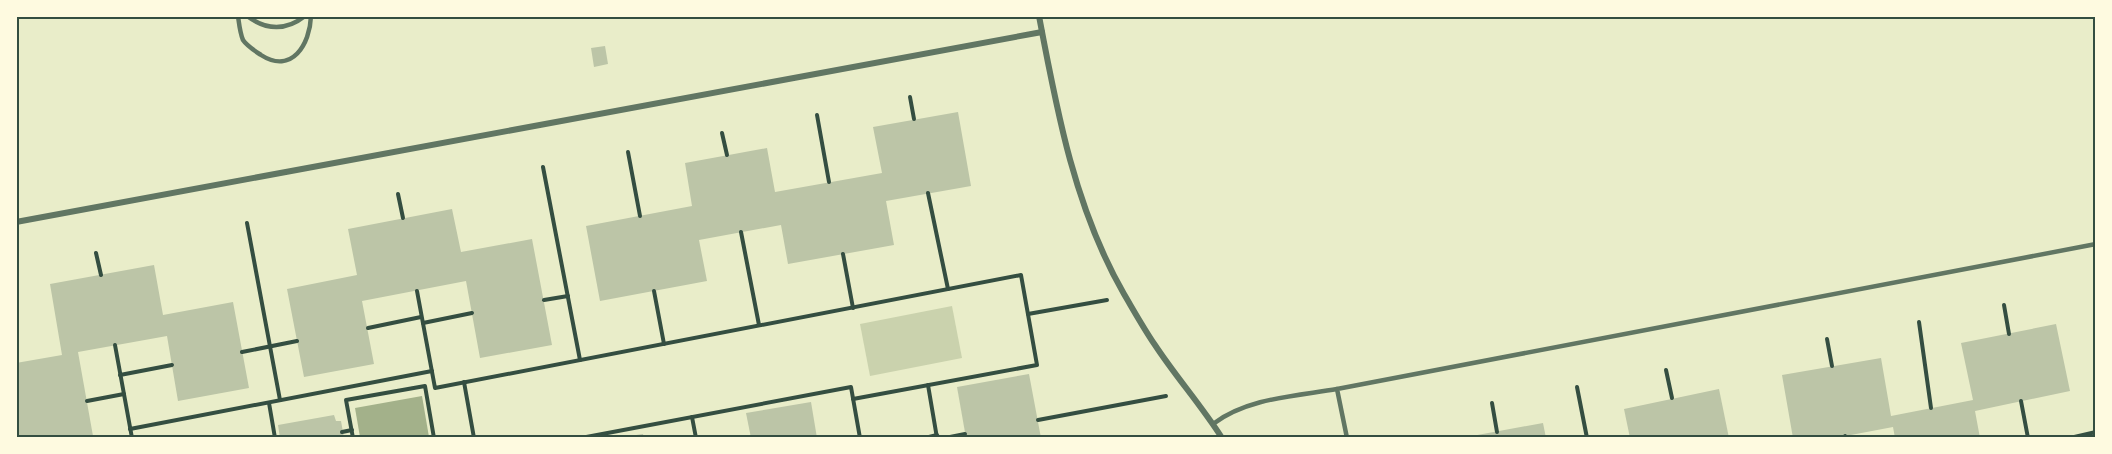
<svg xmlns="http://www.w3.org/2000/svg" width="2112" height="454" font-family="'Libre Baskerville',serif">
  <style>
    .green { fill: #cad2ad }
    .water { fill: #a3b18a }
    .building { fill: #bcc5a7 }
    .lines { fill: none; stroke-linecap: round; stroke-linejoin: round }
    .path { stroke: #344e41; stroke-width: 4 }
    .service { stroke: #617663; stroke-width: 4.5 }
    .minor { stroke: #617663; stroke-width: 6 }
    .neatline { fill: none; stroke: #344e41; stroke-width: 2 }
  </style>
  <rect width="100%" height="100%" fill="#e9edc9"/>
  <!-- green -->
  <polygon class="green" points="952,306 962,358 870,376 860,324"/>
  <!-- water -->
  <polygon class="water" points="422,396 429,437 360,437 355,408"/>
  <!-- building -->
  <g class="building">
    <polygon points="605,46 608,64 594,67 591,48"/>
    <polygon points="958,112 971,186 886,201 894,245 788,264 781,225 699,240 707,281 600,301 586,226 692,206 685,163 767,148 775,192 882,173 873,127"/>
    <polygon points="452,209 461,252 532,239 552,345 480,358 466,281 362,301 374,364 304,377 287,289 357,275 348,229"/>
    <polygon points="154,265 163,315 233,302 249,388 178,401 167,336 78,352 93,436 18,438 16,363 62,355 50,284"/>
    <polygon points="2056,324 2070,391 1975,411 1980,438 1895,438 1893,427 1835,438 1793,438 1782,375 1881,358 1891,416 1973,400 1961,343"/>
    <polygon points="1029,374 1041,438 966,438 957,387"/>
    <polygon points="1719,389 1729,438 1630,438 1624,409"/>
    <polygon points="811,402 817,438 751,438 746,413"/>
    <polygon points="334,415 336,421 341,421 344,438 280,438 278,425"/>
    <polygon points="1543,423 1546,438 1472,438 1472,436"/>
    <polygon points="643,434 644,438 630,438 629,436"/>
  </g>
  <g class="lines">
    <!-- path -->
    <g class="path">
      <polyline points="910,97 914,119"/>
      <polyline points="817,115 829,182"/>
      <polyline points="722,133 727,155"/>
      <polyline points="628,152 640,216"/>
      <polyline points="543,167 580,360"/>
      <polyline points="928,193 948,289"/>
      <polyline points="398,194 403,218"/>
      <polyline points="247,223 280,400"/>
      <polyline points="741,232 759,325"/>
      <polyline points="96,253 101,275"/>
      <polyline points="843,254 853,308"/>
      <polyline points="417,291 435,388 1021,275 1037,365 853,399"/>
      <polyline points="654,291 664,344"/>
      <polyline points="544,300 568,296"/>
      <polyline points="2004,305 2009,334"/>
      <polyline points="1028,314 1107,300"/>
      <polyline points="1919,322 1931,408"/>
      <polyline points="423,323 472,313"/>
      <polyline points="368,328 421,317"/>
      <polyline points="1827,339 1832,366"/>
      <polyline points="115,345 132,438"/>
      <polyline points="242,352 297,341"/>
      <polyline points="1666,370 1672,398"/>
      <polyline points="120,375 172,365"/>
      <polyline points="464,382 474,438"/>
      <polyline points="928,385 937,438"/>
      <polyline points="1577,387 1587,438"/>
      <polyline points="87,401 124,394"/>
      <polyline points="2021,401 2028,438"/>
      <polyline points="269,403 275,438"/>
      <polyline points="1492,403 1497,432"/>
      <polyline points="692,417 696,438"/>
      <polyline points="1038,420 1166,396"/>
      <polyline points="130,429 432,371"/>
      <polyline points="342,432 352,430"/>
      <polyline points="1845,436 1846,438"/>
      <polyline points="353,438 346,400 425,386 434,438"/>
      <polyline points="581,438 851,387 860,438"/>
      <polyline points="925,438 937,435"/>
      <polyline points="945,438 965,434"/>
      <polyline points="2070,438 2096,432"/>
    </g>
    <!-- service -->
    <g class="service">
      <path d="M238 16C239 23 240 33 243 40 247 46 255 51 261 55 292 75 310 44 311 16"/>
      <path d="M247 16C266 30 286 31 305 16"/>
      <path d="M1213 424C1247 398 1296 396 1337 389"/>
      <polyline points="1347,438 1337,389 2096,244"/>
    </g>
    <!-- minor -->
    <g class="minor">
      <path d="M1039 16C1057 112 1075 209 1124 294 1134 311 1144 329 1155 345 1176 377 1201 405 1222 438"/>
      <polyline points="16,222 1042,32"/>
    </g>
  </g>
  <!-- border -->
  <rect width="2112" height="454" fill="none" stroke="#fefae0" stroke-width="36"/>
  <rect x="18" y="18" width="2076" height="418" class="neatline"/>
</svg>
